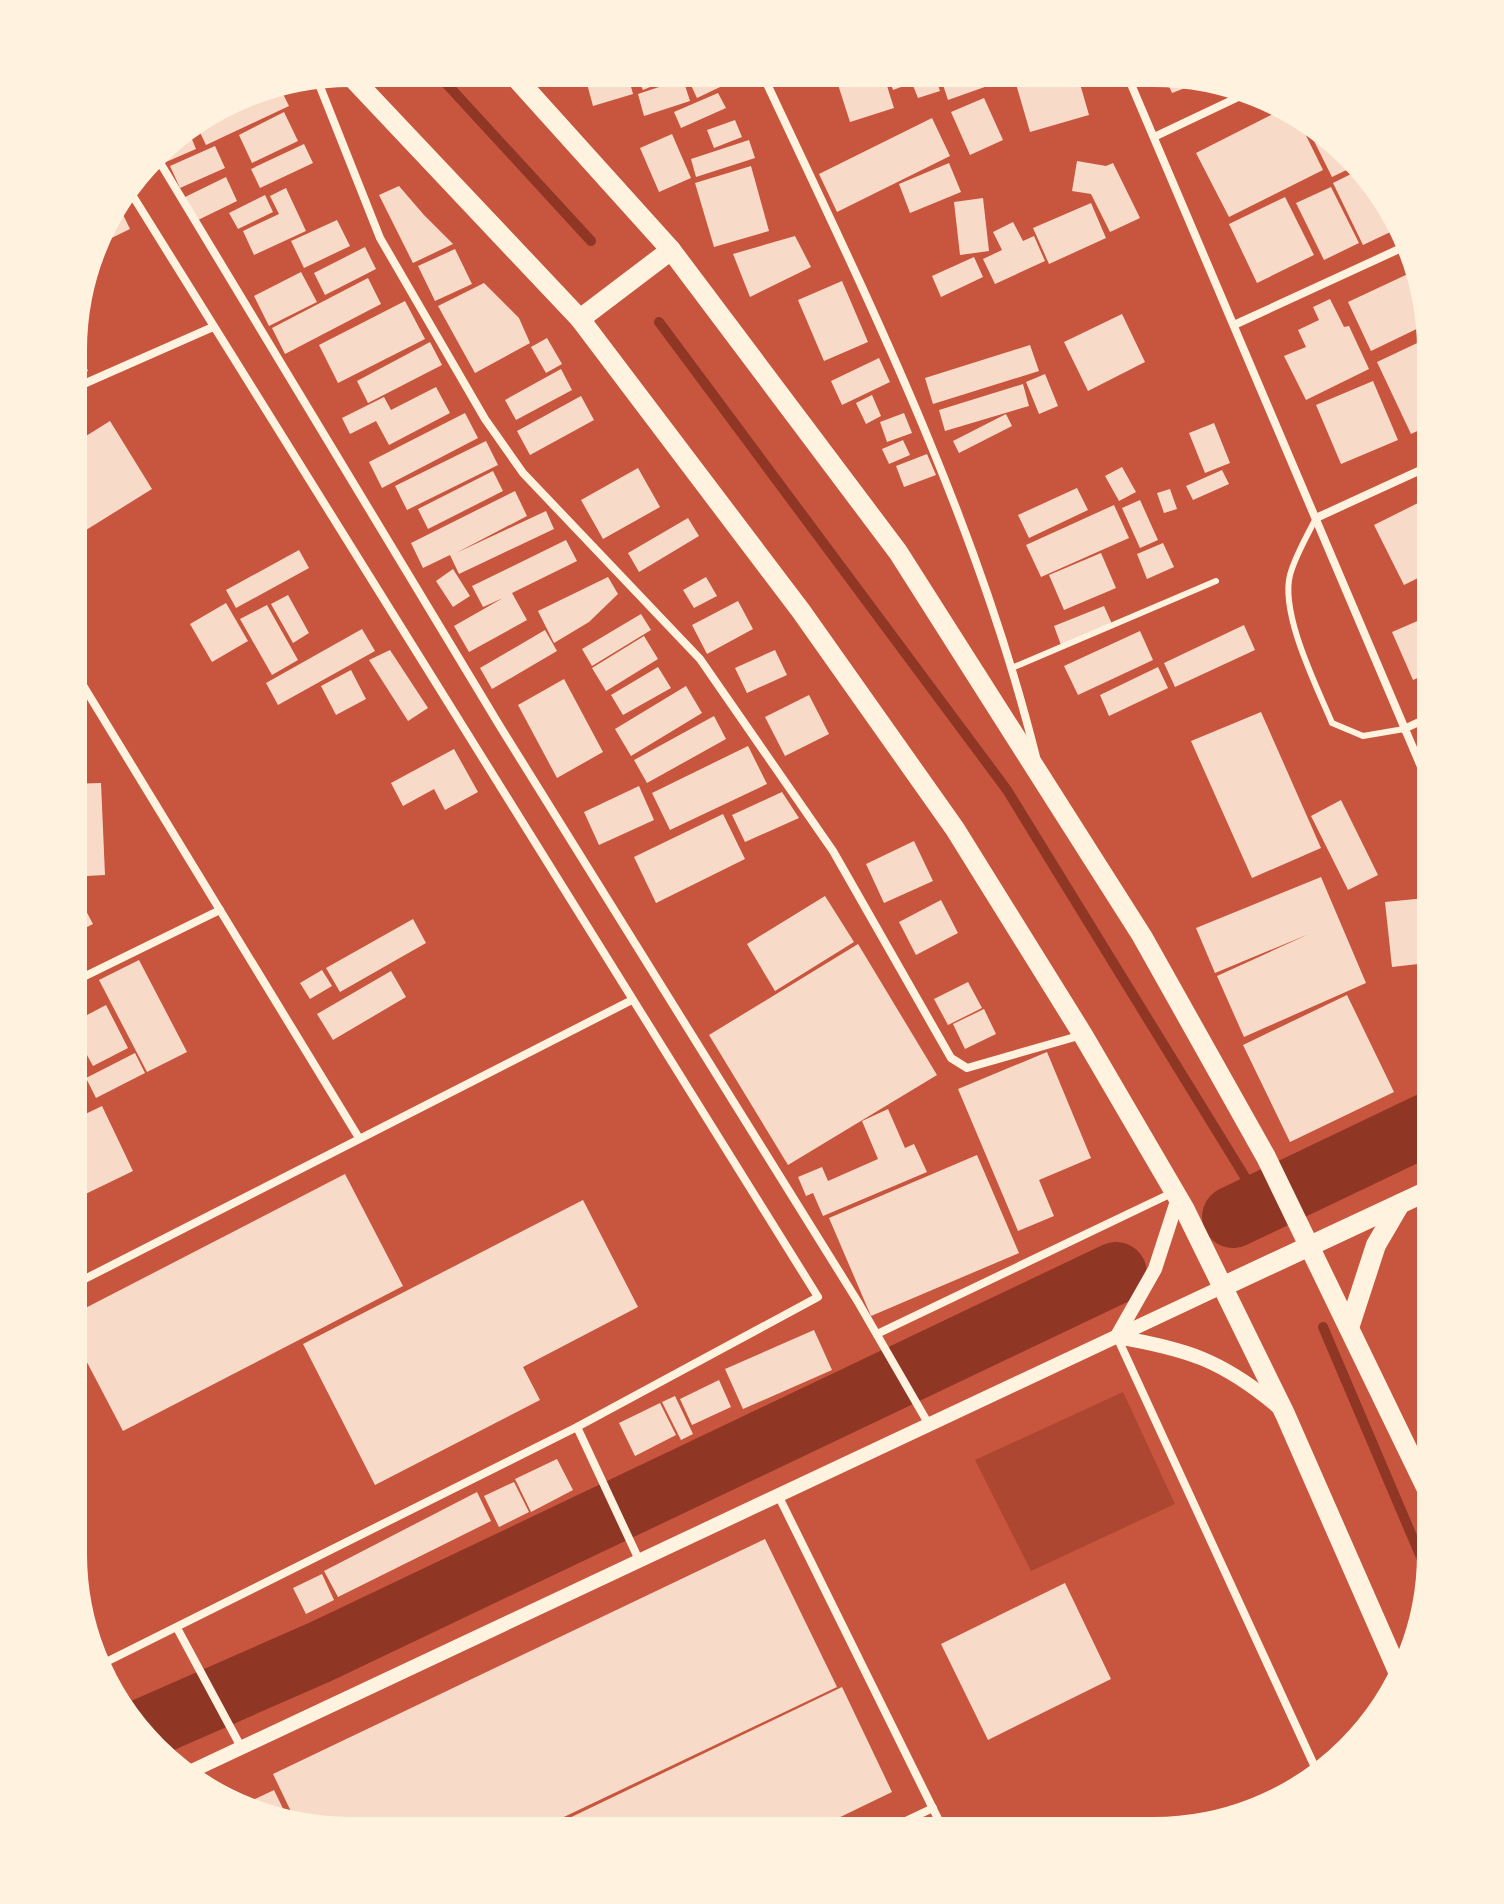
<svg xmlns="http://www.w3.org/2000/svg" width="1504" height="1904" font-family="Signika,sans-serif">
  <style>
    .green { fill: #ae4732 }
    .lines { fill: none; stroke-linecap: round; stroke-linejoin: round }
    .stream { stroke: #8f3625; stroke-width: 10 }
    .river { stroke: #8f3625; stroke-width: 62 }
    .building { fill: #f7dbc8 }
    .service { stroke: #fff3e0; stroke-width: 6 }
    .minor { stroke: #fff3e0; stroke-width: 8 }
    .tertiary { stroke: #fff3e0; stroke-width: 14 }
    .primary { stroke: #fff3e0; stroke-width: 20 }
    .rim { fill: none; stroke: #fff3e0; stroke-width: 10 }
  </style>
  <rect width="100%" height="100%" fill="#c8553d"/>
  <!-- green -->
  <polygon class="green" points="1123,1392 1175,1504 1031,1571 975,1460"/>
  <g class="lines">
    <!-- stream -->
    <g class="stream">
      <polyline points="432,68 591,241"/>
      <polyline points="659,322 1007,790 1261,1203"/>
      <polyline points="1323,1327 1432,1583"/>
    </g>
    <!-- river -->
    <g class="river">
      <polyline points="1233,1217 1436,1120"/>
      <polyline points="140,1731 320,1652 1116,1273"/>
    </g>
  </g>
  <!-- building -->
  <g class="building">
    <polygon points="583,69 626,69 633,94 593,106"/>
    <polygon points="633,69 693,69 643,90"/>
    <polygon points="716,69 732,69 737,79 697,98 689,81"/>
    <polygon points="833,69 882,70 894,108 850,122"/>
    <polygon points="886,70 933,70 940,91 918,98 912,83 893,90"/>
    <polygon points="938,70 1033,70 948,100"/>
    <polygon points="1065,70 1076,70 1089,115 1030,132 1016,84"/>
    <polygon points="1162,70 1191,70 1211,78 1172,93"/>
    <polygon points="683,79 690,101 644,116 638,94"/>
    <polygon points="279,86 289,106 206,145 196,124"/>
    <polygon points="718,93 726,108 681,128 674,112"/>
    <polygon points="984,98 1003,140 970,155 951,112"/>
    <polygon points="1287,107 1293,109 1323,170 1229,217 1196,153"/>
    <polygon points="1299,111 1311,116 1357,165 1332,177"/>
    <polygon points="284,112 298,141 252,163 239,135"/>
    <polygon points="932,118 950,156 837,212 819,174"/>
    <polygon points="735,120 742,137 714,148 707,130"/>
    <polygon points="186,125 196,149 166,162 159,145"/>
    <polygon points="672,134 691,178 659,192 640,148"/>
    <polygon points="749,140 755,158 696,177 691,159"/>
    <polygon points="304,144 313,163 260,188 251,169"/>
    <polygon points="215,146 225,168 180,188 170,166"/>
    <polygon points="1077,161 1106,166 1113,163 1140,218 1110,232 1091,194 1072,191"/>
    <polygon points="949,163 961,192 910,213 899,184"/>
    <polygon points="751,166 769,231 714,247 695,183"/>
    <polygon points="1361,169 1398,209 1403,226 1363,245 1333,183"/>
    <polygon points="226,177 237,201 196,221 185,197"/>
    <polygon points="399,186 424,215 453,244 413,263 379,195"/>
    <polygon points="1331,187 1359,243 1324,260 1296,203"/>
    <polygon points="286,188 306,231 254,255 243,231 279,214 270,196"/>
    <polygon points="265,195 273,212 238,229 229,213"/>
    <polygon points="1285,197 1314,255 1257,283 1229,224"/>
    <polygon points="115,198 130,229 93,247 106,209"/>
    <polygon points="983,198 989,251 960,255 954,202"/>
    <polygon points="1091,203 1106,238 1049,264 1033,228"/>
    <polygon points="337,220 350,246 304,268 291,241"/>
    <polygon points="1013,222 1023,241 1034,236 1045,261 995,284 983,259 1002,250 993,232"/>
    <polygon points="795,236 811,267 750,297 733,254"/>
    <polygon points="365,247 376,269 325,295 314,273"/>
    <polygon points="455,249 472,284 435,301 418,266"/>
    <polygon points="974,257 983,277 941,297 932,276"/>
    <polygon points="301,272 317,302 269,326 254,296"/>
    <polygon points="1410,273 1429,323 1371,351 1348,302"/>
    <polygon points="368,278 381,304 285,354 272,328"/>
    <polygon points="842,281 868,342 824,361 798,300"/>
    <polygon points="484,283 519,318 530,343 475,373 438,306"/>
    <polygon points="1330,299 1344,327 1349,326 1369,369 1306,400 1284,356 1306,347 1298,330 1319,320 1313,307"/>
    <polygon points="405,301 425,339 338,383 319,345"/>
    <polygon points="1122,314 1145,362 1088,391 1064,342"/>
    <polygon points="70,327 88,371 70,378"/>
    <polygon points="1432,336 1436,350 1436,422 1411,434 1377,362"/>
    <polygon points="547,338 562,364 546,373 531,347"/>
    <polygon points="430,342 442,365 368,403 357,381"/>
    <polygon points="1030,345 1039,371 933,404 925,378"/>
    <polygon points="879,358 890,382 842,405 831,381"/>
    <polygon points="561,369 572,390 516,420 505,400"/>
    <polygon points="1045,374 1058,406 1039,414 1026,382"/>
    <polygon points="1373,381 1398,440 1341,464 1316,405"/>
    <polygon points="1023,384 1029,406 945,431 939,410"/>
    <polygon points="436,387 450,413 389,445 376,421 350,434 342,418 384,397 391,410"/>
    <polygon points="872,395 881,416 866,424 856,403"/>
    <polygon points="581,396 594,420 530,455 517,431"/>
    <polygon points="465,413 478,438 382,488 369,462"/>
    <polygon points="904,413 912,433 887,442 880,422"/>
    <polygon points="1006,414 1012,426 959,453 953,441"/>
    <polygon points="110,421 152,489 70,540 70,446"/>
    <polygon points="1214,423 1230,463 1205,473 1189,433"/>
    <polygon points="903,440 910,455 889,464 882,449"/>
    <polygon points="486,441 498,465 407,510 395,486"/>
    <polygon points="927,454 936,475 904,487 896,466"/>
    <polygon points="1122,467 1136,492 1119,501 1105,476"/>
    <polygon points="638,468 660,507 603,539 581,500"/>
    <polygon points="1222,470 1229,484 1193,500 1186,486"/>
    <polygon points="493,471 503,491 428,529 418,509"/>
    <polygon points="1077,488 1088,510 1029,538 1018,515"/>
    <polygon points="1170,489 1177,509 1164,513 1157,493"/>
    <polygon points="515,491 527,516 456,553 546,511 554,529 459,574 450,555 423,568 411,543"/>
    <polygon points="1436,494 1436,569 1404,585 1374,525"/>
    <polygon points="1140,500 1158,540 1140,548 1122,508"/>
    <polygon points="1114,505 1129,538 1041,577 1026,545"/>
    <polygon points="688,518 699,536 639,572 628,553"/>
    <polygon points="566,540 577,561 512,593 527,620 469,652 454,626 503,598 483,607 472,586"/>
    <polygon points="1163,543 1174,567 1147,579 1137,554"/>
    <polygon points="299,550 309,568 236,608 226,590"/>
    <polygon points="1101,553 1116,588 1064,610 1049,575"/>
    <polygon points="453,569 470,596 453,607 436,581"/>
    <polygon points="608,577 618,594 589,622 554,643 538,611"/>
    <polygon points="706,577 717,596 694,608 683,590"/>
    <polygon points="288,595 309,633 293,643 271,604"/>
    <polygon points="738,601 753,629 707,654 692,625"/>
    <polygon points="226,603 248,641 212,662 190,624"/>
    <polygon points="267,605 298,660 272,675 240,619"/>
    <polygon points="1104,606 1112,624 1061,645 1054,626"/>
    <polygon points="1436,613 1436,670 1413,680 1392,632"/>
    <polygon points="641,614 651,630 592,666 582,649"/>
    <polygon points="1244,625 1255,650 1175,687 1164,663"/>
    <polygon points="362,629 375,651 278,705 266,683"/>
    <polygon points="545,630 557,651 492,689 480,668"/>
    <polygon points="1140,631 1153,660 1078,695 1064,666"/>
    <polygon points="644,636 658,659 606,691 592,668"/>
    <polygon points="390,650 428,708 408,721 369,660"/>
    <polygon points="775,650 787,675 747,693 735,668"/>
    <polygon points="658,667 671,688 623,715 611,695"/>
    <polygon points="1158,667 1168,688 1109,716 1100,695"/>
    <polygon points="351,670 366,699 336,715 321,686"/>
    <polygon points="564,679 603,752 557,778 518,705"/>
    <polygon points="686,686 702,713 631,756 615,729"/>
    <polygon points="809,695 829,734 785,756 765,717"/>
    <polygon points="1261,712 1321,848 1252,878 1191,741"/>
    <polygon points="714,716 726,739 647,783 634,760"/>
    <polygon points="748,746 767,784 670,830 652,793"/>
    <polygon points="454,749 478,792 445,810 434,789 403,806 391,783"/>
    <polygon points="101,783 105,875 69,877 70,784"/>
    <polygon points="639,786 654,820 599,845 584,812"/>
    <polygon points="782,792 799,818 745,842 732,815"/>
    <polygon points="1341,800 1378,875 1348,890 1311,816"/>
    <polygon points="723,814 745,859 656,903 634,857"/>
    <polygon points="914,841 933,881 884,903 866,864"/>
    <polygon points="1321,877 1366,983 1244,1037 1217,976 1309,934 1215,973 1196,928"/>
    <polygon points="69,879 93,924 69,936"/>
    <polygon points="825,896 854,942 775,991 747,944"/>
    <polygon points="1436,897 1436,962 1392,967 1385,902"/>
    <polygon points="941,900 958,933 916,955 899,922"/>
    <polygon points="413,919 426,943 340,992 326,968"/>
    <polygon points="858,944 937,1075 788,1165 709,1035"/>
    <polygon points="139,960 187,1052 147,1072 99,980"/>
    <polygon points="322,970 332,986 310,999 300,983"/>
    <polygon points="391,971 406,997 333,1040 317,1014"/>
    <polygon points="968,982 982,1008 948,1025 934,999"/>
    <polygon points="1347,995 1394,1092 1290,1142 1243,1045"/>
    <polygon points="106,1005 128,1048 93,1066 70,1024"/>
    <polygon points="984,1009 996,1034 965,1049 953,1024"/>
    <polygon points="69,1040 86,1072 69,1081"/>
    <polygon points="1047,1052 1091,1158 1039,1180 1054,1216 1018,1231 958,1089"/>
    <polygon points="135,1053 145,1073 96,1098 86,1078"/>
    <polygon points="102,1106 133,1171 69,1202 69,1122"/>
    <polygon points="888,1109 905,1148 914,1144 927,1172 823,1216 813,1193 806,1196 798,1177 822,1167 828,1181 878,1159 862,1121"/>
    <polygon points="977,1155 1019,1253 871,1316 829,1218"/>
    <polygon points="345,1174 403,1286 123,1431 68,1326 68,1317"/>
    <polygon points="583,1200 638,1307 523,1367 540,1400 375,1485 303,1344"/>
    <polygon points="814,1330 832,1370 743,1409 725,1369"/>
    <polygon points="719,1380 731,1407 692,1425 680,1399"/>
    <polygon points="675,1396 693,1434 681,1440 662,1402"/>
    <polygon points="660,1403 676,1435 635,1456 619,1423"/>
    <polygon points="557,1459 573,1490 531,1512 515,1479"/>
    <polygon points="514,1482 529,1512 499,1527 484,1496"/>
    <polygon points="477,1492 491,1521 338,1597 324,1571"/>
    <polygon points="765,1539 837,1687 526,1835 331,1835 297,1824 273,1774"/>
    <polygon points="322,1574 334,1600 306,1614 293,1588"/>
    <polygon points="1065,1583 1111,1679 988,1740 941,1644"/>
    <polygon points="842,1687 892,1792 803,1835 534,1835"/>
    <polygon points="274,1790 289,1821 242,1805"/>
  </g>
  <g class="lines">
    <!-- service -->
    <g class="service">
      <path d="M1316 518C1307 536 1295 556 1290 575 1280 614 1317 687 1332 723L1363 736 1404 729"/>
      <polyline points="1014,667 1216,581"/>
    </g>
    <!-- minor -->
    <g class="minor">
      <path d="M760 69C865 293 976 516 1036 757"/>
      <polyline points="1125,70 1436,802"/>
      <polyline points="315,74 380,238 485,419 523,473 700,659 833,851 951,1058 967,1068 1082,1035"/>
      <polyline points="1154,137 1249,92"/>
      <polyline points="153,151 501,728 858,1302 928,1423"/>
      <polyline points="1234,325 1408,245"/>
      <polyline points="70,390 213,327"/>
      <polyline points="1316,518 1436,463"/>
      <polyline points="70,664 359,1138"/>
      <polyline points="1404,729 1436,714"/>
      <polyline points="69,984 220,910"/>
      <polyline points="69,1287 632,1000"/>
      <polyline points="877,1334 1174,1192"/>
      <polyline points="1117,1337 1319,1776"/>
      <polyline points="577,1427 640,1562"/>
      <polyline points="778,1495 946,1835"/>
      <polyline points="177,1628 241,1747"/>
      <polyline points="98,1666 577,1427 818,1297 126,185"/>
      <polyline points="876,1835 933,1808"/>
    </g>
    <!-- tertiary -->
    <g class="tertiary">
      <polyline points="1117,1336 1155,1269 1178,1198"/>
      <path d="M1117 1337C1187 1349 1222 1360 1278 1407"/>
      <polyline points="181,1776 1224,1286"/>
    </g>
    <!-- primary -->
    <g class="primary">
      <polyline points="507,68 671,250 898,552 1142,936 1266,1157 1435,1506"/>
      <polyline points="344,69 580,319 801,611 955,829 1083,1035 1184,1208 1285,1414 1400,1676"/>
      <polyline points="580,319 671,250"/>
      <polyline points="1224,1286 1436,1187"/>
      <polyline points="1349,1328 1376,1245 1400,1204"/>
    </g>
  </g>
  <!-- crop -->
  <path d="M0 0H1504V1904H0ZM350 82H1154A268 268 0 0 1 1422 350V1554A268 268 0 0 1 1154 1822H350A268 268 0 0 1 82 1554V350A268 268 0 0 1 350 82Z" fill="#fff3e0" fill-rule="evenodd"/>
  <path class="rim" d="M350 82H1154A268 268 0 0 1 1422 350V1554A268 268 0 0 1 1154 1822H350A268 268 0 0 1 82 1554V350A268 268 0 0 1 350 82Z"/>
</svg>
